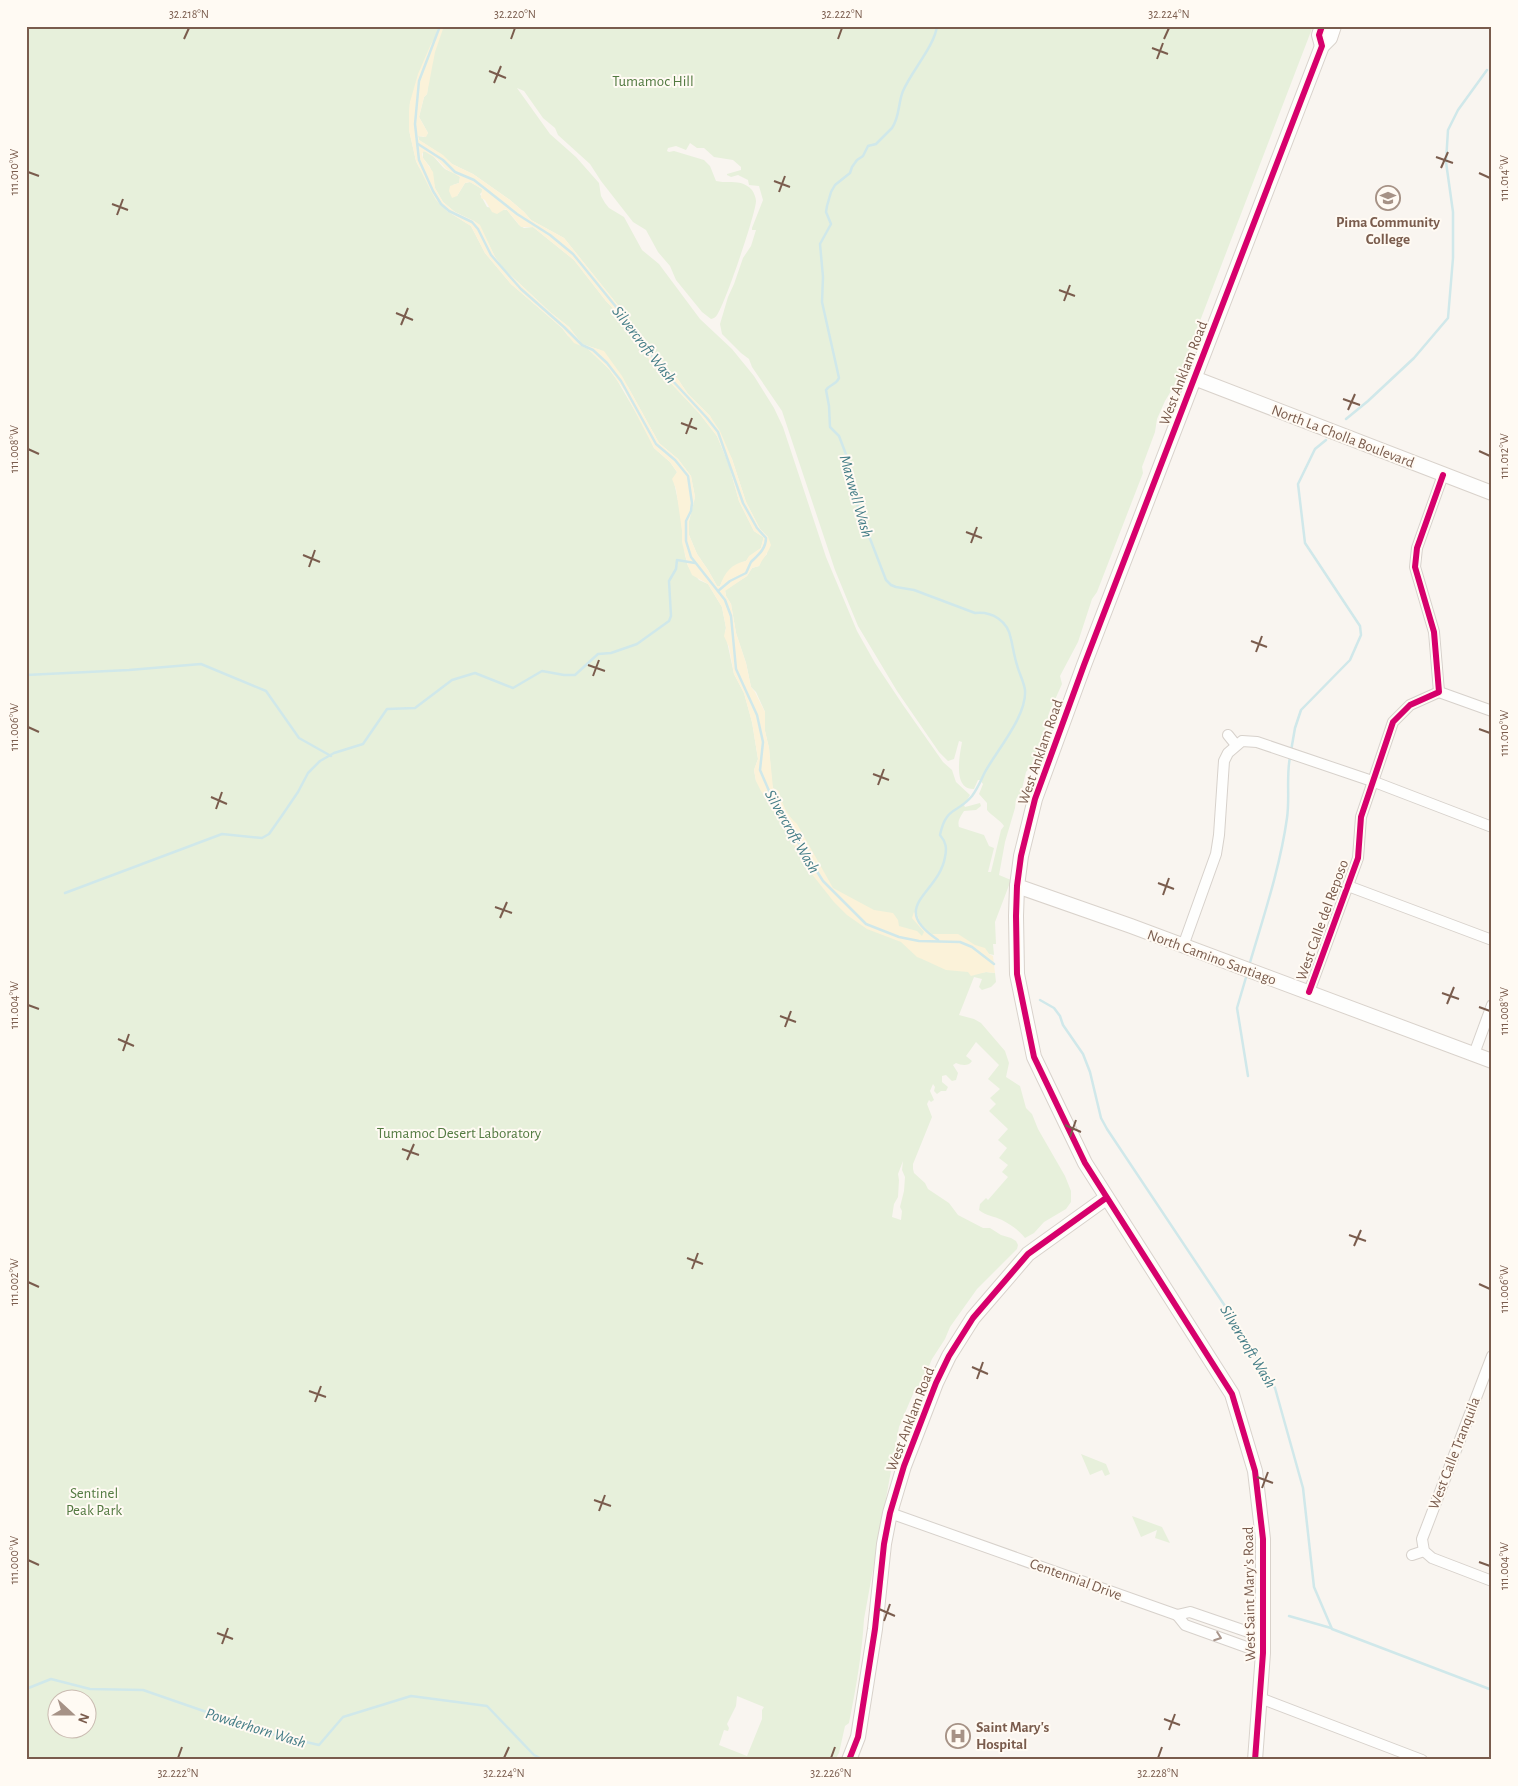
<svg xmlns="http://www.w3.org/2000/svg" width="1518" height="1786" font-family="'Alegreya Sans',sans-serif">
  <style>
    .green { fill: #e7f0db; fill-rule: evenodd }
    .sand { fill: #fbf2d9; fill-rule: evenodd }
    .lines { fill: none; stroke-linecap: round; stroke-linejoin: round }
    .stream { stroke: #d0e8ea; stroke-width: 2.5 }
    .street-casing { stroke: #d7d1cb; stroke-width: 12 }
    .secondary-casing { stroke: #d9d2cb; stroke-width: 16 }
    .street { stroke: #fefefd; stroke-width: 10 }
    .secondary { stroke: #fefefd; stroke-width: 14 }
    .cycleway-casing { stroke: #fffaf3; stroke-width: 9 }
    .cycleway { stroke: #d6006c; stroke-width: 6 }
    .oneway { stroke: #a8958b }
    .ticks { fill: none; stroke: #7a5c4d; stroke-width: 2 }
    .labels { text-anchor: middle; stroke-width: 4; stroke-linejoin: round; paint-order: stroke }
    .park-label { font-size: 15px; fill: #537a41; stroke: #fffaf3 }
    .poi-label { font-size: 15px; font-weight: bold; fill: #7a5c4d; stroke: #fffaf3 }
    .street-label { font-size: 15px; fill: #7a5c4d; stroke: #fffaf3 }
    .water-label { font-size: 16px; font-style: italic; fill: #437c86; stroke: #fffaf3 }
    .neatline { fill: none; stroke: #7a5c4d; stroke-width: 2 }
    .ticks-label { font-size: 12px; text-anchor: middle; fill: #7a5c4d }
  </style>
  <rect width="100%" height="100%" fill="#f9f5f0"/>
  <!-- green -->
  <g class="green">
    <path d="M26 26H1313L1177 381 1165 401 1157 419 1155 432 1142 467 1143 473 1097 592 1092 599 1078 642 1060 676 1062 684 1049 713 1047 724 1033 763 1026 772 1021 793 1016 799 1015 808 1005 842 999 875 1011 880 995 922 996 944H993L994 955 989 954 985 949 975 974 986 972 995 973 996 982 991 987 982 990 979 987 982 979 974 977 959 1015 974 1019 981 1023 1005 1051 1009 1063 1006 1077 1020 1086 1026 1108 1032 1114 1038 1129 1065 1176 1071 1191V1202L1066 1209 1044 1222 1034 1233 1025 1238C1020 1231 1010 1224 1002 1220 994 1216 986 1216 979 1210L980 1204 986 1198 988 1200 1008 1177 1002 1172 1008 1165 999 1158 1007 1148 998 1140 1008 1129 989 1111 996 1104 990 1098 1000 1089 988 1079 999 1065 976 1042 966 1056 972 1061C968 1067 961 1065 956 1063L953 1065 958 1073 956 1080 952 1081 946 1075 942 1076V1082L948 1087 946 1091H941L937 1094 934 1091 935 1087 933 1084 930 1091 934 1100 931 1102 929 1100 927 1104 932 1117 913 1164V1169L914 1173 925 1183 928 1189 949 1203 958 1215 983 1228H990L1001 1235 1011 1238 1016 1241 1018 1245 1017 1249 977 1289 950 1327 945 1339 932 1359 920 1387 913 1394 899 1427 864 1619C862 1654 856 1688 849 1723L845 1726 839 1753 835 1760H26ZM430 71 427 94 424 97 419 117 428 133 424 137 418 136 419 140 442 155 452 164 473 174 510 200 524 212 531 220 564 238 629 319 638 335 652 351 655 359 662 363 670 374 677 378 688 394 710 416 732 459 746 502 760 529 768 537 767 554 762 559 759 566 752 568 747 576 725 590 726 596 731 604 736 633 746 663 751 687 756 692 765 712V731L769 748 772 784 773 788 779 791 756 781 754 770 758 759 752 722 744 693 734 674 725 632 726 628 722 607 708 584 699 580 688 566 685 555 680 510 674 482 677 472 670 462 654 448 645 428 617 380 609 369 588 349 568 336 562 328 511 284 485 253 471 226 447 211 419 167 416 161 409 130 410 102ZM517 88 524 91 543 118 555 128 558 135 590 164 601 181 633 222 646 230 658 252 670 266 676 280 702 312 711 319C714 318 715 318 717 315 725 304 756 213 756 201 756 198 754 193 752 190 741 178 729 184 716 181L710 166 704 160 674 151 669 152 667 151 668 148 676 146 686 150 690 143 697 148H704L714 157 733 160 741 167V170L727 174V175L731 177 738 175 748 180 749 185 759 186 763 200 752 228V230H756L751 246 743 258 734 284 728 297 720 324 722 334 741 353 749 359 752 367 782 411 835 570 858 626 897 691 939 752 948 761 954 759 959 741 962 742C960 754 952 790 974 789L978 780H980L983 784 979 794 987 803V810C992 816 1000 820 1004 826L1001 830 991 872H988L994 848 989 846 984 835 959 827C957 821 961 816 964 811L976 810 981 806 980 803 965 807 964 805 970 795 956 782 952 770 943 762 903 705 875 663 857 631 826 557 783 427 774 408 754 376 732 349 700 319 659 264 642 250 624 217 609 208 605 203 601 196 599 183 576 157 550 134ZM903 1161 902 1170 905 1177 904 1191 900 1207 902 1211 901 1220 892 1217 894 1204 898 1197 899 1180 898 1174ZM737 1696 764 1707 762 1710V1719L747 1756 719 1745 724 1730 728 1731 729 1728 727 1724 736 1706ZM58 1698H88V1728H58Z"/>
    <path d="M423 151C433 152 438 163 445 169 450 172 456 173 460 177L459 183 453 185 457 196 465 183 470 182 482 189 483 191 480 194 487 207 507 210 519 225 524 228 533 227 574 260 606 301 628 324 645 354 653 364 699 413 717 436 729 465 739 501 754 531 763 537V540L761 548 750 556 746 561C734 564 725 574 720 586H717L708 570 697 554 689 535V521L695 497 691 476 678 459 659 443 628 387 600 350 582 344 569 327 550 312 503 268 495 257 479 225 474 221 455 212 443 202 435 188 430 167 423 158Z"/>
    <polygon points="1081,1454 1106,1464 1110,1474 1105,1476 1102,1470 1090,1475"/>
    <polygon points="1132,1516 1162,1527 1170,1543 1155,1538 1157,1530 1141,1537"/>
  </g>
  <!-- sand -->
  <path class="sand" d="M438 26H444L435 52 427 94 424 97 419 117 428 133 426 137 418 136 419 140 443 155 452 164 473 174 510 200 524 212 531 220 564 238 629 319 639 335 652 351 655 359 662 363 670 374 677 378 688 394 710 416 720 431 732 459 746 502 760 529 768 537 771 545C768 553 763 558 759 566L752 568 747 576 725 591 726 596 731 604 736 633 746 663 751 687 755 692 765 712V731L769 748 773 788 779 791C782 804 787 815 797 824L833 888 874 910 893 913 898 920 899 926 917 931 922 936 924 932 912 918 914 912 917 914 921 924 932 934H958L975 945 985 948 989 954 993 956 995 973 986 972 971 976 968 972 946 970 922 959 917 957 901 942 867 929 847 915 834 902 811 873 761 791 756 781 754 770 758 759 752 722 744 693 734 674 729 647 724 636 726 628 722 607 708 584 692 575 688 566 682 542V531L676 489 672 479 677 472 670 462 654 448 624 390 609 369 588 349 574 343 562 328 511 284 485 253 471 226 447 211 436 200 431 191 416 161 409 130V111L410 102 418 74 431 44 435 38ZM424 151 437 159 446 169 460 177 459 183 450 186 449 191 452 198 457 196 465 183 470 182 482 189 481 198 485 200 492 212 497 214 505 209 507 210 521 227H533L574 260 606 301 628 324 645 354 653 364 699 413 717 436 729 465 739 501 754 531 763 537V540L761 548 749 556 746 561C731 564 725 572 720 586H717L708 570 697 554 689 535V521L695 497 691 476 678 459 659 443 622 376 604 351 582 344 569 327 550 312 503 268 495 257 480 225 474 221 455 212 443 202 435 188 433 172 423 158 422 154Z"/>
  <g class="lines">
    <!-- stream -->
    <g class="stream">
      <polyline points="440,26 419,81 415,124 419,160 433,191 441,204 449,211 472,222 478,229 491,255 521,289 564,327 582,345 593,350 607,363 621,381 656,444 675,460 688,476 692,503 691,511 686,521 686,541 691,557 725,600 731,616 736,669 757,715 763,742 760,770 776,807 823,881 866,924 899,937 919,941 960,942 972,947 994,964"/>
      <path d="M937 26C935 45 911 72 903 91 898 103 900 116 892 128 891 129 877 143 876 144 873 145 871 145 868 146L863 156 857 160 852 167 850 173 835 185 831 192 827 206 826 212 831 224 820 244 823 277 822 302 839 378C836 385 830 384 826 390L829 406 830 427 839 436 847 457 850 475 862 523 869 536 886 580 891 585 896 587 914 590 975 613C992 611 1008 621 1011 639 1013 647 1014 656 1017 665 1019 673 1024 682 1025 690 1027 716 997 750 985 772 981 780 978 788 972 796 957 814 946 806 940 835 946 842 947 848 945 857 939 894 887 906 938 940"/>
      <path d="M418 144 443 160 455 172 474 180 517 214 550 235 573 254 630 324 635 334 659 366 707 418 718 432 743 503 757 528 766 538C766 549 758 555 751 562 749 566 748 569 746 573L730 581 718 591"/>
      <polyline points="1346,419 1368,401 1414,358 1448,318 1453,258 1453,212 1446,162 1448,130 1458,110 1487,70"/>
      <polyline points="26,675 129,670 201,664 266,691 299,738 331,756"/>
      <polyline points="1291,751 1295,728 1301,710 1350,660 1361,635 1360,626 1305,543 1298,484 1315,449 1326,440"/>
      <polyline points="65,893 222,834 262,838 269,834 281,817 298,792 308,773 320,761 334,753 363,744 387,709 415,708 452,680 475,673 513,688 542,671 564,675 575,675 598,654 611,653 637,644 669,621 671,616 669,581 676,569 677,560 695,563"/>
      <path d="M1249 966C1263 918 1280 868 1287 818 1290 798 1286 777 1290 757"/>
      <polyline points="1247,974 1237,1008 1248,1076"/>
      <polyline points="1040,1000 1054,1008 1060,1016 1063,1025 1083,1054 1090,1072 1101,1118 1107,1129 1235,1321 1275,1388 1303,1488 1314,1587 1332,1629 1492,1690"/>
      <polyline points="1289,1616 1331,1628"/>
      <polyline points="26,1689 51,1679 90,1689 143,1690 267,1733 319,1745 343,1717 411,1696 487,1706 534,1755 544,1760"/>
    </g>
    <defs>
      <g id="street">
        <polyline points="1439,692 1492,711"/>
        <polyline points="1228,735 1236,745"/>
        <polyline points="1348,886 1492,940"/>
        <polyline points="1183,946 1216,854 1219,835 1224,761 1228,753 1242,741 1257,742 1372,781 1492,827"/>
        <polyline points="1309,992 1358,858 1361,817 1393,722 1410,705 1439,692 1434,632 1415,567 1417,548 1443,475"/>
        <polyline points="1474,1054 1492,1005"/>
        <polyline points="1492,1356 1422,1539 1424,1551 1432,1558 1492,1581"/>
        <polyline points="890,1513 1177,1615 1190,1612 1263,1637"/>
        <polyline points="1412,1555 1424,1551"/>
        <polyline points="1177,1615 1185,1625 1263,1653"/>
        <polyline points="1260,1698 1422,1760"/>
      </g>
      <g id="secondary">
        <polyline points="1322,26 1319,35 1322,46"/>
        <polyline points="1194,378 1492,493"/>
        <polyline points="1017,886 1131,926 1492,1061"/>
        <polyline points="849,1760 858,1737 875,1629 884,1544 890,1513 904,1466 936,1383 949,1356 973,1318 1028,1254 1106,1198"/>
        <polyline points="1255,1760 1263,1653 1263,1539 1255,1471 1232,1394 1085,1163 1034,1057 1017,974 1016,916 1017,886 1021,856 1035,799 1084,665 1322,46 1330,38 1334,26"/>
      </g>
    </defs>
    <!-- street casing -->
    <use href="#street" class="street-casing"/>
    <!-- secondary casing -->
    <use href="#secondary" class="secondary-casing"/>
    <!-- street -->
    <use href="#street" class="street"/>
    <!-- secondary -->
    <use href="#secondary" class="secondary"/>
    <defs>
      <g id="cycleway">
        <polyline points="1309,992 1358,858 1361,817 1393,722 1410,705 1439,692 1434,632 1415,567 1417,548 1443,475"/>
        <polyline points="849,1760 858,1737 875,1629 884,1544 890,1513 904,1466 936,1383 949,1356 973,1318 1028,1254 1106,1198"/>
        <polyline points="1255,1760 1263,1653 1263,1539 1255,1471 1232,1394 1085,1163 1034,1057 1017,974 1016,916 1017,886 1021,856 1035,799 1084,665 1322,46 1319,35 1322,26"/>
      </g>
    </defs>
    <!-- cycleway casing -->
    <use href="#cycleway" class="cycleway-casing"/>
    <!-- cycleway -->
    <use href="#cycleway" class="cycleway"/>
  </g>
  <!-- one-way arrows -->
  <defs><path id="oneway-chevron" d="M-2-3.5L2.5 0L-2 3.5" fill="none" stroke-width="1.6" stroke-linecap="round" stroke-linejoin="round" transform="scale(1.25)"/></defs>
  <use class="oneway" href="#oneway-chevron" transform="translate(1218 1637) rotate(20)"/>
  <!-- ticks -->
  <path class="ticks" d="M184 39 189 28M511 39 515 28M838 39 842 28M1164 39 1169 28M1152 48 1168 54M1157 59 1163 43M489 71 506 78M494 83 501 66M1436 157 1453 163M1441 168 1448 152M28 172 39 176M1479 173 1490 178M774 181 790 187M779 192 785 176M112 204 128 210M117 215 123 199M1059 290 1075 296M1064 301 1070 285M396 313 413 320M401 325 408 308M1343 399 1360 405M1348 410 1355 394M681 423 697 429M686 434 692 418M28 449 39 454M1479 451 1490 456M966 532 982 538M971 543 977 527M303 555 320 562M309 567 315 550M1251 641 1267 647M1256 652 1262 636M588 665 605 671M593 676 599 660M28 727 39 732M1479 729 1490 733M873 774 889 780M878 785 884 769M211 797 227 804M216 809 222 792M1158 883 1174 889M1163 895 1169 878M495 907 512 913M500 918 507 902M1442 993 1459 999M1447 1004 1454 987M28 1005 39 1009M1479 1007 1490 1011M780 1016 796 1022M785 1027 791 1011M118 1039 134 1046M123 1051 129 1034M1065 1125 1081 1132M1070 1137 1076 1120M402 1149 419 1155M407 1160 414 1144M1349 1235 1366 1241M1354 1246 1361 1230M687 1258 703 1264M692 1269 698 1253M28 1282 39 1287M1479 1284 1490 1289M972 1367 988 1374M977 1379 983 1362M309 1391 326 1397M315 1402 321 1386M1257 1477 1273 1483M1262 1488 1268 1472M594 1500 611 1506M599 1511 605 1495M28 1560 39 1565M1479 1562 1490 1566M879 1609 895 1616M884 1621 890 1604M217 1633 233 1639M222 1644 228 1628M1164 1719 1180 1725M1169 1730 1175 1714M178 1758 182 1747M504 1758 509 1747M831 1758 835 1747M1158 1758 1162 1747"/>
  <!-- icons -->
  <defs>
    <symbol id="university-ring" viewBox="-11 -11 22 22"><circle r="9.5" fill="#fffaf3" stroke="#a69286" stroke-width="1.5"/><path d="M0-5L7-2L0 1L-7-2ZM-4 1L0 2.5L4 1V4Q0 6-4 4Z" fill="#a69286"/></symbol>
    <symbol id="hospital-ring" viewBox="-11 -11 22 22"><circle r="9.5" fill="#fffaf3" stroke="#a69286" stroke-width="1.5"/><path d="M-5-5h3v3.5h4V-5h3V5h-3V1.5h-4V5h-3Z" fill="#a69286"/></symbol>
  </defs>
  <g fill-rule="evenodd">
    <use href="#university-ring" x="1374" y="184" width="28" height="28"/>
    <use href="#hospital-ring" x="944" y="1722" width="28" height="28"/>
  </g>
  <g class="labels">
    <!-- park labels -->
    <g class="park-label">
      <text x="653" y="86">Tumamoc Hill</text>
      <text x="459" y="1138">Tumamoc Desert Laboratory</text>
      <text x="94" y="1498">Sentinel<tspan x="94" dy="17">Peak Park</tspan></text>
    </g>
    <!-- poi labels -->
    <g class="poi-label">
      <text x="1388" y="227">Pima Community<tspan x="1388" dy="17">College</tspan></text>
      <text x="976" y="1732" text-anchor="start">Saint Mary's<tspan x="976" dy="17">Hospital</tspan></text>
    </g>
    <!-- street labels -->
    <g class="street-label">
      <text transform="translate(1183 373) rotate(-69)" y="5">West Anklam Road</text>
      <text transform="translate(1343 436) rotate(21)" y="5">North La Cholla Boulevard</text>
      <text transform="translate(1040 752) rotate(-71)" y="5">West Anklam Road</text>
      <text transform="translate(1322 920) rotate(-70)" y="5">West Calle del Reposo</text>
      <text transform="translate(1212 957) rotate(20)" y="5">North Camino Santiago</text>
      <text transform="translate(910 1419) rotate(-69)" y="5">West Anklam Road</text>
      <text transform="translate(1454 1453) rotate(-69)" y="5">West Calle Tranquila</text>
      <text transform="translate(1076 1579) rotate(20)" y="5">Centennial Drive</text>
      <text transform="translate(1249 1594) rotate(-91)" y="5">West Saint Mary's Road</text>
    </g>
    <!-- water labels -->
    <g class="water-label">
      <text transform="translate(645 344) rotate(52)" y="6">Silvercroft Wash</text>
      <text transform="translate(857 496) rotate(74)" y="6">Maxwell Wash</text>
      <text transform="translate(793 831) rotate(60)" y="6">Silvercroft Wash</text>
      <text transform="translate(1249 1346) rotate(59)" y="6">Silvercroft Wash</text>
      <text transform="translate(256 1727) rotate(17)" y="6">Powderhorn Wash</text>
    </g>
  </g>
  <!-- border -->
  <rect width="1518" height="1786" fill="none" stroke="#fffaf3" stroke-width="55"/>
  <!-- north arrow -->
  <g transform="translate(72 1714) rotate(111)"><circle r="24" fill="#fffaf3" stroke="#cabbb1"/>
  <path d="M0-4L9 19L0 12L-9 19Z" fill="#a69286"/>
  <text y="-8" font-size="14" font-weight="bold" text-anchor="middle" fill="#7a5c4d">N</text>
  </g>
  <rect x="28" y="28" width="1462" height="1730" class="neatline"/>
  <g class="ticks-label">
    <text x="189" y="18">32.218°N</text>
    <text x="515" y="18">32.220°N</text>
    <text x="842" y="18">32.222°N</text>
    <text x="1169" y="18">32.224°N</text>
    <text transform="translate(14 172) rotate(-90)" y="4">111.010°W</text>
    <text transform="translate(1504 178) rotate(-90)" y="4">111.014°W</text>
    <text transform="translate(14 449) rotate(-90)" y="4">111.008°W</text>
    <text transform="translate(1504 456) rotate(-90)" y="4">111.012°W</text>
    <text transform="translate(14 727) rotate(-90)" y="4">111.006°W</text>
    <text transform="translate(1504 733) rotate(-90)" y="4">111.010°W</text>
    <text transform="translate(14 1005) rotate(-90)" y="4">111.004°W</text>
    <text transform="translate(1504 1011) rotate(-90)" y="4">111.008°W</text>
    <text transform="translate(14 1282) rotate(-90)" y="4">111.002°W</text>
    <text transform="translate(1504 1289) rotate(-90)" y="4">111.006°W</text>
    <text transform="translate(14 1560) rotate(-90)" y="4">111.000°W</text>
    <text transform="translate(1504 1566) rotate(-90)" y="4">111.004°W</text>
    <text x="178" y="1777">32.222°N</text>
    <text x="504" y="1777">32.224°N</text>
    <text x="831" y="1777">32.226°N</text>
    <text x="1158" y="1777">32.228°N</text>
  </g>
</svg>
